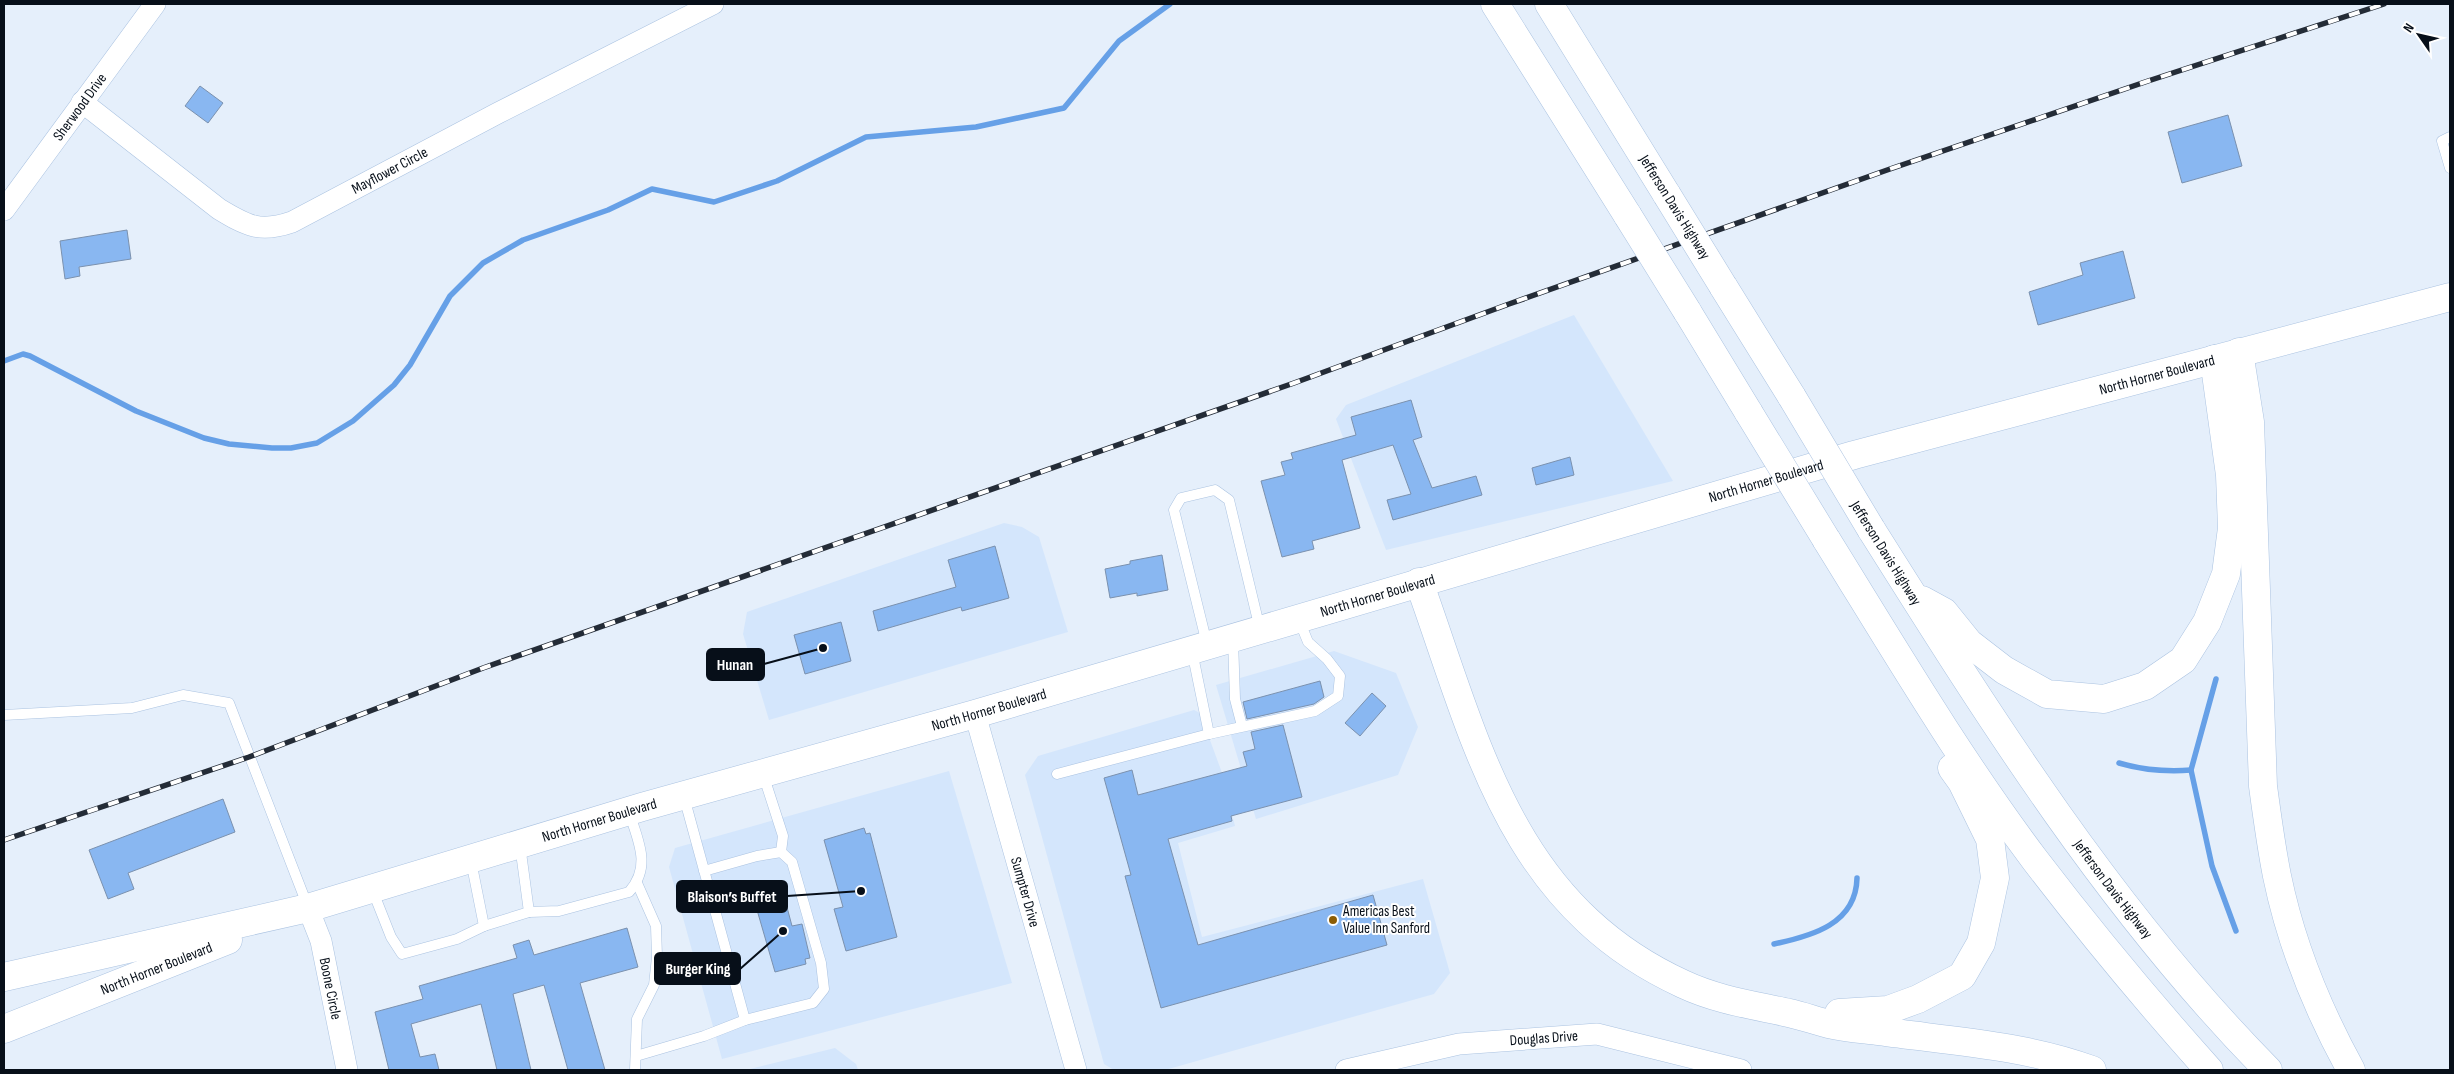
<svg xmlns="http://www.w3.org/2000/svg" width="2454" height="1074" font-family="'Sofia Sans Condensed',sans-serif">
  <style>
    .built { fill: #d4e6fc }
    .lines { fill: none; stroke-linecap: round; stroke-linejoin: round }
    .stream { stroke: #66a0e7; stroke-width: 5.5 }
    .building { fill: #89b7f1; stroke: #7b91ae }
    .service-casing { stroke: #abc3e1; stroke-width: 11 }
    .minor-casing { stroke: #abc3e1; stroke-width: 22 }
    .primary-casing { stroke: #abc3e1; stroke-width: 29 }
    .motorway-casing { stroke: #abc3e1; stroke-width: 29 }
    .service { stroke: #fff; stroke-width: 10 }
    .minor { stroke: #fff; stroke-width: 21 }
    .primary { stroke: #fff; stroke-width: 28 }
    .motorway { stroke: #fff; stroke-width: 28 }
    .rail-casing { stroke: #242c37; stroke-width: 5.5 }
    .rail { stroke: #fff; stroke-width: 4; stroke-dasharray: 11; stroke-linecap: butt }
    .motorway-bridge-casing { stroke: #abc3e1; stroke-width: 29; stroke-linecap: butt }
    .motorway-bridge { stroke: #fff; stroke-width: 28 }
    .poi-dot { fill: #8c5d04; stroke: #fff; stroke-width: 2 }
    .labels { text-anchor: middle; stroke-width: 4; stroke-linejoin: round; paint-order: stroke }
    .street-label { font-size: 15px; fill: #070f19; stroke: #fff }
    .poi-label { font-size: 15px; fill: #070f19; stroke: #fff; text-anchor: start }
    .leader { fill: none; stroke: #070f19; stroke-width: 2 }
    .callout-dot { fill: #070f19; stroke: #fff; stroke-width: 2 }
    .callout { fill: #070f19; stroke: #070f19; stroke-width: 2 }
    .callout-label { font-size: 16px; text-anchor: middle; font-weight: bold; fill: #fff }
  </style>
  <rect width="100%" height="100%" fill="#e5effb"/>
  <!-- built -->
  <g class="built">
    <polygon points="1574,315 1673,481 1386,550 1336,419 1346,405"/>
    <polygon points="1004,523 1022,527 1039,537 1068,632 769,720 743,634 747,612"/>
    <polygon points="1334,651 1396,673 1418,727 1398,775 1256,819 1216,685"/>
    <polygon points="1194,710 1200,713 1221,770 1235,826 1178,843 1202,937 1423,879 1450,973 1434,994 1165,1070 1114,1070 1104,1064 1025,775 1038,756"/>
    <polygon points="949,771 1012,983 722,1059 669,867 675,848"/>
    <polygon points="835,1048 856,1064 858,1070 746,1070"/>
  </g>
  <g class="lines">
    <!-- stream -->
    <g class="stream">
      <polyline points="4,361 23,354 30,356 136,411 204,438 229,444 272,448 291,448 317,443 353,421 394,385 410,365 450,296 483,263 523,240 608,210 652,189 714,202 777,181 866,137 976,127 1064,108 1119,41 1170,4"/>
      <polyline points="2216,679 2191,770 2212,866 2236,931"/>
      <path d="M2119 763C2143 770 2165 772 2191 770"/>
      <path d="M1774 944C1812 936 1856 924 1857 878"/>
    </g>
  </g>
  <!-- building -->
  <g class="building">
    <polygon points="200,86 223,103 208,123 185,106"/>
    <polygon points="2228,115 2242,166 2182,183 2168,132"/>
    <polygon points="127,230 131,259 79,267 80,276 65,279 60,241"/>
    <polygon points="2123,251 2135,298 2038,325 2029,292 2083,275 2080,263"/>
    <polygon points="1411,400 1422,437 1413,440 1432,488 1476,476 1482,495 1393,520 1387,500 1411,494 1393,445 1342,460 1360,528 1312,541 1314,549 1282,557 1261,481 1285,475 1281,462 1293,459 1291,453 1356,435 1351,417"/>
    <polygon points="1570,457 1574,475 1536,485 1532,468"/>
    <polygon points="995,546 1009,598 962,611 961,607 878,631 873,611 956,587 948,560"/>
    <polygon points="1162,555 1168,590 1137,596 1137,593 1110,598 1105,569 1130,564 1130,561"/>
    <polygon points="841,622 851,661 805,674 794,635"/>
    <polygon points="1320,681 1324,697 1314,704 1247,719 1243,702"/>
    <polygon points="1372,693 1386,706 1360,736 1345,723"/>
    <polygon points="1283,725 1302,797 1231,816 1232,821 1168,839 1198,945 1373,895 1387,945 1161,1008 1125,876 1131,875 1104,778 1132,770 1138,795 1247,766 1243,752 1255,749 1251,732"/>
    <polygon points="223,799 235,832 128,873 134,889 108,899 89,850"/>
    <polygon points="864,828 866,834 870,833 897,937 846,951 834,909 843,907 824,840"/>
    <polygon points="784,896 792,926 802,924 810,958 805,959 806,964 775,972 755,903"/>
    <polygon points="627,928 638,967 580,983 605,1070 568,1070 544,985 513,994 531,1070 497,1070 481,1004 411,1024 420,1057 435,1054 439,1070 389,1070 375,1012 423,999 419,986 517,958 513,945 529,940 534,955"/>
  </g>
  <g class="lines">
    <defs>
      <g id="service">
        <polyline points="2450,137 2442,141 2450,168"/>
        <polyline points="1233,640 1235,699 1242,726"/>
        <polyline points="1207,644 1174,510 1181,498 1215,490 1229,500 1260,629"/>
        <polyline points="4,715 132,708 183,695 229,703 308,907"/>
        <polyline points="1209,734 1315,711 1338,696 1340,676 1327,659 1308,642 1299,620"/>
        <polyline points="763,774 783,836 781,852"/>
        <polyline points="1057,774 1209,734 1192,651"/>
        <polyline points="684,797 745,1020 813,1003 824,989 821,963 792,862 781,852 757,856 704,871"/>
        <polyline points="372,889 391,937 402,954 457,939 484,926 471,861"/>
        <path d="M529 912 559 911 629 892C652 866 638 841 629 812"/>
        <polyline points="484,926 529,912 520,845"/>
        <polyline points="636,1056 704,1036 745,1020"/>
        <polyline points="635,1070 637,1019 654,985 657,957 656,926 637,883"/>
      </g>
      <g id="minor">
        <path id="s1" d="M82 102 219 209C247 226 260 233 292 222L498 113 713 4"/>
        <path id="s2" d="M4 210 155 4"/>
        <path id="s3" d="M975 714 1076 1070"/>
        <path id="s4" d="M308 908 321 941 347 1070"/>
        <path id="s5" d="M1346 1070 1459 1044 1597 1034 1741 1070"/>
      </g>
      <g id="primary">
        <path id="s6" d="M4 977 308 908 642 807 975 714 1854 455 2450 297"/>
        <path id="s7" d="M4 1029 228 940"/>
      </g>
      <g id="motorway">
        <polyline points="1495,4 1628,216"/>
        <polyline points="1549,4 1667,195"/>
        <polyline points="1723,286 1792,397"/>
        <polyline points="1687,311 1749,413"/>
        <path d="M2239 352 2250 422 2263 786C2267 816 2271 846 2277 876 2291 944 2318 1010 2351 1070"/>
        <path id="s8" d="M1871 529C1990 718 2110 910 2268 1070"/>
        <path d="M1826 539C1893 647 1959 759 2035 860 2090 932 2149 1003 2209 1070"/>
        <path d="M1419 582C1477 744 1511 905 1683 984 1717 1000 1753 1005 1789 1013 1803 1016 1816 1021 1829 1024 1846 1028 1863 1029 1879 1031 1951 1041 2024 1045 2092 1070"/>
        <polyline points="1922,600 1944,612 1969,643 2004,670 2047,694 2104,699 2145,686 2183,660 2207,622 2226,574 2232,528 2230,475 2214,359"/>
        <polyline points="1839,1013 1888,1010 1918,999 1962,976 1981,943 1995,878 1990,839 1962,782 1952,768"/>
      </g>
    </defs>
    <!-- service casing -->
    <use href="#service" class="service-casing"/>
    <!-- minor casing -->
    <use href="#minor" class="minor-casing"/>
    <!-- primary casing -->
    <use href="#primary" class="primary-casing"/>
    <!-- motorway casing -->
    <use href="#motorway" class="motorway-casing"/>
    <!-- service -->
    <use href="#service" class="service"/>
    <!-- minor -->
    <use href="#minor" class="minor"/>
    <!-- primary -->
    <use href="#primary" class="primary"/>
    <!-- motorway -->
    <use href="#motorway" class="motorway"/>
    <defs>
      <polyline id="rail" points="4,840 249,757 483,668 1294,383 1509,304 1890,169 2148,81 2384,4"/>
    </defs>
    <!-- rail casing -->
    <use href="#rail" class="rail-casing"/>
    <!-- rail -->
    <use href="#rail" class="rail"/>
    <defs>
      <g id="motorway-bridge">
        <polyline points="1667,195 1723,286"/>
        <polyline points="1628,216 1687,311"/>
        <polyline points="1792,397 1871,529"/>
        <polyline points="1749,413 1826,539"/>
      </g>
    </defs>
    <!-- motorway-bridge casing -->
    <use href="#motorway-bridge" class="motorway-bridge-casing"/>
    <!-- motorway-bridge -->
    <use href="#motorway-bridge" class="motorway-bridge"/>
  </g>
  <!-- markers -->
  <circle class="poi-dot" cx="1333" cy="920" r="5"/>
  <g class="labels">
    <!-- street labels -->
    <g class="street-label">
      <text dy="5" stroke="none"><textPath href="#s2" startOffset="128">Sherwood Drive</textPath></text>
      <text dy="5" stroke="none"><textPath href="#s1" startOffset="362">Mayflower Circle</textPath></text>
      <text transform="translate(1675 207) rotate(58)" y="5">Jefferson Davis Highway</text>
      <text dy="5" stroke="none"><textPath href="#s6" startOffset="2236">North Horner Boulevard</textPath></text>
      <text dy="5" stroke="none"><textPath href="#s6" startOffset="1831">North Horner Boulevard</textPath></text>
      <text transform="translate(1886 553) rotate(58)" y="5">Jefferson Davis Highway</text>
      <text dy="5" stroke="none"><textPath href="#s6" startOffset="1426">North Horner Boulevard</textPath></text>
      <text dy="5" stroke="none"><textPath href="#s6" startOffset="1021">North Horner Boulevard</textPath></text>
      <text dy="5" stroke="none"><textPath href="#s6" startOffset="616">North Horner Boulevard</textPath></text>
      <text dy="5" stroke="none"><textPath href="#s8" startOffset="434">Jefferson Davis Highway</textPath></text>
      <text dy="5" stroke="none"><textPath href="#s3" startOffset="185">Sumpter Drive</textPath></text>
      <text dy="5" stroke="none"><textPath href="#s7" startOffset="164">North Horner Boulevard</textPath></text>
      <text dy="5" stroke="none"><textPath href="#s4" startOffset="84">Boone Circle</textPath></text>
      <text dy="5" stroke="none"><textPath href="#s5" startOffset="201">Douglas Drive</textPath></text>
    </g>
    <!-- poi labels -->
    <g class="poi-label">
      <text x="1343" y="916">Americas Best<tspan x="1343" dy="17">Value Inn Sanford</tspan></text>
    </g>
  </g>
  <!-- callouts -->
  <path class="leader" d="M823 648L764 664M861 891L787 896M783 931L740 969"/>
  <g class="callout-dot">
    <circle cx="823" cy="648" r="5"/>
    <circle cx="861" cy="891" r="5"/>
    <circle cx="783" cy="931" r="5"/>
  </g>
  <g class="callout">
    <rect x="707" y="649" width="57" height="31" rx="5"/>
    <rect x="677" y="881" width="110" height="31" rx="5"/>
    <rect x="655" y="953" width="85" height="31" rx="5"/>
  </g>
  <g class="callout-label">
    <text x="735" y="670">Hunan</text>
    <text x="732" y="902">Blaison’s Buffet</text>
    <text x="698" y="974">Burger King</text>
  </g>
  <!-- border -->
  <rect width="2454" height="1074" fill="none" stroke="#070f19" stroke-width="10"/>
  <!-- north arrow -->
  <g transform="translate(2419 35) rotate(304)" stroke="#ffffff" stroke-width="4" paint-order="stroke">
  <path d="M0-4L9 19L0 12L-9 19Z" fill="#070f19"/>
  <text y="-8" font-size="14" font-weight="bold" text-anchor="middle" fill="#070f19">N</text>
  </g>
</svg>
